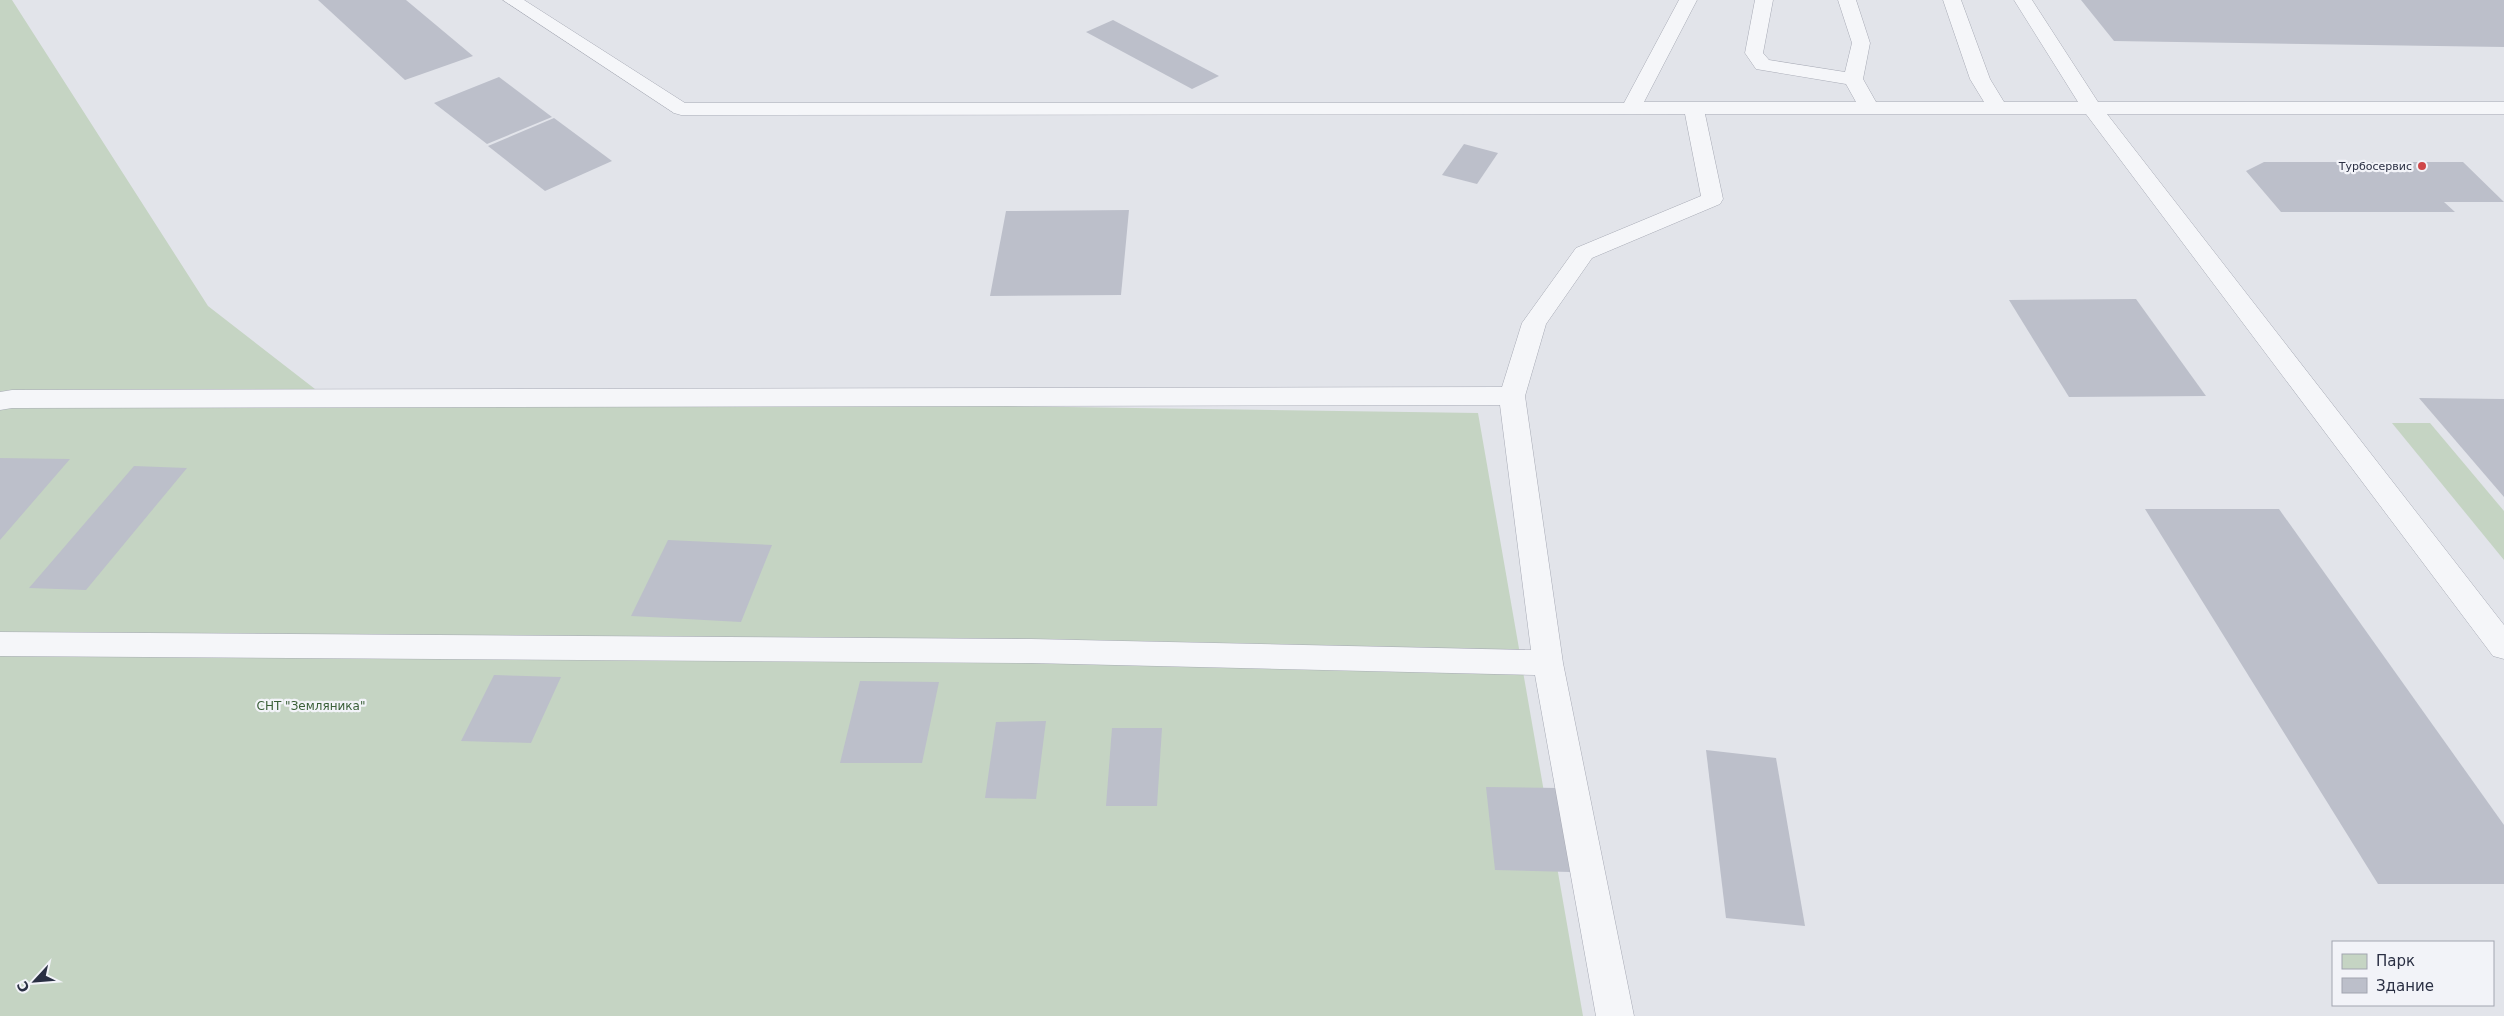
<svg xmlns="http://www.w3.org/2000/svg" width="2504" height="1016" font-family="'DejaVu Sans',sans-serif">
  <style>
    .green { fill: #c5d4c3 }
    .building { fill: #bcbfca }
    .lines { fill: none; stroke-linecap: round; stroke-linejoin: round }
    .lane-casing { stroke: #a7aab5; stroke-width: 1 }
    .lane { fill: #f5f6f9; fill-rule: evenodd }
    .poi-dot { fill: #cf4749; stroke: #f2f3f8; stroke-width: 2 }
    .labels { text-anchor: middle; stroke-width: 4.5; stroke-linejoin: round; paint-order: stroke }
    .far-poi-label { font-size: 11px; fill: #2a2f43; stroke: #f2f3f8; text-anchor: end }
    .park-label { font-size: 12px; fill: #395e37; stroke: #f2f3f8 }
  </style>
  <rect width="100%" height="100%" fill="#e2e4ea"/>
  <!-- green -->
  <g class="green">
    <polygon points="0,0 12,0 208,306 324,396 1478,413 1583,1016 0,1016"/>
    <polygon points="2392,423 2430,423 2504,511 2504,560"/>
  </g>
  <!-- building -->
  <g class="building">
    <polygon points="318,0 406,0 473,56 405,80"/>
    <polygon points="2081,0 2504,0 2504,47 2114,41"/>
    <polygon points="1113,20 1219,76 1192,89 1086,32"/>
    <polygon points="499,77 552,117 487,144 434,103"/>
    <polygon points="554,118 612,161 545,191 488,146"/>
    <polygon points="1464,144 1498,153 1477,184 1442,175"/>
    <polygon points="2264,162 2463,162 2504,202 2444,202 2455,212 2281,212 2246,171"/>
    <polygon points="1129,210 1121,295 990,296 1006,211"/>
    <polygon points="2136,299 2206,396 2069,397 2009,300"/>
    <polygon points="2419,398 2504,399 2504,497"/>
    <polygon points="0,458 70,459 0,540"/>
    <polygon points="134,466 187,468 86,590 29,588"/>
    <polygon points="2145,509 2279,509 2504,825 2504,884 2378,884"/>
    <polygon points="668,540 772,545 741,622 631,616"/>
    <polygon points="494,675 561,677 531,743 461,741"/>
    <polygon points="860,681 939,682 922,763 840,763"/>
    <polygon points="1046,721 1036,799 985,798 996,722"/>
    <polygon points="1112,728 1162,728 1157,806 1106,806"/>
    <polygon points="1706,750 1776,758 1805,926 1726,918"/>
    <polygon points="1486,787 1558,788 1570,872 1495,870"/>
  </g>
  <g class="lines">
    <defs>
      <polygon id="lane" points="503,0 524,0 685,103 1624,103 1679,0 1697,0 1644,102 1856,102 1846,84 1756,69 1745,53 1755,0 1773,0 1763,53 1769,60 1845,72 1852,43 1838,0 1856,0 1870,43 1863,79 1876,102 1984,102 1970,79 1943,0 1961,0 1990,79 2004,102 2078,102 2014,0 2032,0 2098,102 2504,102 2504,114 2107,114 2504,625 2504,659 2493,656 2086,114 1705,114 1723,199 1720,204 1592,258 1546,324 1525,396 1563,663 1634,1016 1596,1016 1535,675 1031,663 0,656 0,632 1031,639 1531,650 1500,405 12,408 0,410 0,392 12,390 1502,387 1522,323 1576,248 1701,196 1685,114 681,115 674,113"/>
    </defs>
    <!-- lane casing -->
    <use href="#lane" class="lane-casing"/>
    <!-- lane -->
    <use href="#lane" class="lane"/>
  </g>
  <!-- markers -->
  <circle class="poi-dot" cx="2422" cy="166" r="5"/>
  <g class="labels">
    <!-- far-poi labels -->
    <g class="far-poi-label">
      <text x="2412" y="170">Турбосервис</text>
    </g>
    <!-- park labels -->
    <g class="park-label">
      <text x="311" y="710">СНТ "Земляника"</text>
    </g>
  </g>
  <!-- legend -->
  <rect x="2332" y="941" width="162" height="65" fill="#f2f3f8" stroke="#a2a5b0"/>
  <rect x="2342" y="954" width="25" height="15" fill="#c5d4c3" stroke="#a2a5b0"/>
  <text x="2376" y="966" font-size="15" fill="#2a2f43">Парк</text>
  <rect x="2342" y="978" width="25" height="15" fill="#bcbfca" stroke="#a2a5b0"/>
  <text x="2376" y="991" font-size="15" fill="#2a2f43">Здание</text>
  <!-- north arrow -->
  <g transform="translate(35 981) rotate(244)" stroke="#f2f3f8" stroke-width="4" paint-order="stroke">
  <path d="M0-4L9 19L0 12L-9 19Z" fill="#2a2f43"/>
  <text y="-8" font-size="14" font-weight="bold" text-anchor="middle" fill="#2a2f43">С</text>
  </g>
</svg>
